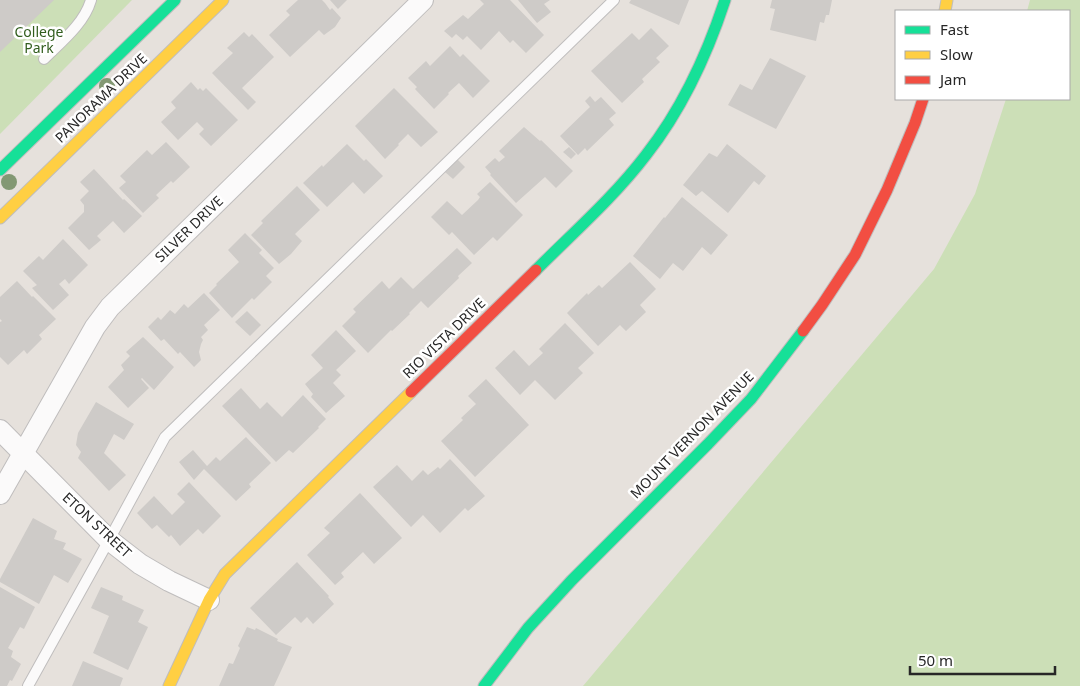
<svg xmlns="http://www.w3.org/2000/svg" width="1080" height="686" font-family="'Noto Sans',sans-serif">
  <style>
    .green { fill: #ccdfb7 }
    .building { fill: #cecbc8 }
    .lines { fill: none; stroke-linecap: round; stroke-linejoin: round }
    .lane-casing { stroke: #bfbdbd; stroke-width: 12 }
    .street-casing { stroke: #bfbdbd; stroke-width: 22 }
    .fast-casing { stroke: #bfbdbd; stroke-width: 13 }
    .slow-casing { stroke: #bfbdbd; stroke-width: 13 }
    .jam-casing { stroke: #bfbdbd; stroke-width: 13 }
    .lane { stroke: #fbfafa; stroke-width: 10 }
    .street { stroke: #fbfafa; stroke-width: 20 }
    .fast { stroke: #16e098; stroke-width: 11 }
    .slow { stroke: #ffcf43; stroke-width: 11 }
    .jam { stroke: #f24e42; stroke-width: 11 }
    .tree { fill: #829873 }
    .labels { text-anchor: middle; stroke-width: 5; stroke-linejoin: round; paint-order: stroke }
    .park-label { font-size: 14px; fill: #315d1d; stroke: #fff }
    .street-label { font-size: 14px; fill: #272727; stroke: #fff }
  </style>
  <rect width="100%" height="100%" fill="#e6e1dc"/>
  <!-- green -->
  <g class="green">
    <polygon points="0,0 132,0 0,134"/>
    <polygon points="1030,0 1080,0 1080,686 583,686 934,269 975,194 1006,99 1069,99 1069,11 1027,11"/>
  </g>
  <!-- building -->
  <g class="building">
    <polygon points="0,0 54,0 0,52"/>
    <polygon points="298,0 322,0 325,3 330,10 332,8 341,18 335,27 324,35 319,30 290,57 269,35 290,15 286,11"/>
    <polygon points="330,0 347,0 338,9"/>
    <polygon points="480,0 510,0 544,35 526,53 513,40 510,43 499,31 481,50 467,36 463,40 456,34 452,38 444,31 463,15 468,19 484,4"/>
    <polygon points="518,0 550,0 544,4 551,12 537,23"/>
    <polygon points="631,0 689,0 679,25 629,3"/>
    <polygon points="772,0 832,0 829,15 826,15 824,23 820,22 816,41 770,30 775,9 770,8"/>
    <polygon points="651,28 669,46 656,58 660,62 642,79 644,82 622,103 591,71 632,33 639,40"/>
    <polygon points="244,32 249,37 252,34 274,57 242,88 256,102 248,110 212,73 233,53 227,48"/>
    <polygon points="450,46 460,57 463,54 490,81 473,98 459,83 448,93 449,94 434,109 415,89 417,87 408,78 426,61 430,66"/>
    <polygon points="770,58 806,76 776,129 728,105 740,84 752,90"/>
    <polygon points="191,82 198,90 200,88 203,91 206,88 238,120 211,146 199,134 204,129 197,122 178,140 161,122 176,108 171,102"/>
    <polygon points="394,88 438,132 421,147 408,134 398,144 399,145 385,159 355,126"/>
    <polygon points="590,96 595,102 601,97 616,113 609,119 614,125 587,151 585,148 578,155 560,136 590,107 585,101"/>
    <polygon points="524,127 540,141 541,140 573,171 556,188 545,177 516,203 490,175 491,174 485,167 495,158 499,162 505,157 499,151"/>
    <polygon points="166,142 190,167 173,183 171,181 156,195 159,198 143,213 119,188 126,182 120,176 147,150 152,155"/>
    <polygon points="347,144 364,161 366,159 383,176 364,194 353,182 327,207 303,183 322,165 323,167"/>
    <polygon points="727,144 766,176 759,185 754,181 728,213 702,191 696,196 683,185 709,153 717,157"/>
    <polygon points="569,147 576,154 571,159 563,152"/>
    <polygon points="457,159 465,167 453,179 445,172"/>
    <polygon points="94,169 123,200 124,199 142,216 124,233 113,221 97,236 101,240 89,250 68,228 84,212 84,205 80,200 89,191 80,182"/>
    <polygon points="490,182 523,215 497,241 493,237 474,255 452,232 449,235 431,217 447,201 462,215 478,200 480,197 477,194"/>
    <polygon points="297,186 320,210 295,234 302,241 291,254 279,264 251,235 263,223 261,221"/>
    <polygon points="682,197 728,235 711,255 702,247 683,271 673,263 660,279 633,256 664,217 665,218"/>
    <polygon points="245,233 262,250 259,253 274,268 266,276 272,282 254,300 252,298 232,318 209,293 217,285 216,284 239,262 228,250"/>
    <polygon points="63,239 88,265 69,284 65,279 59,284 69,295 53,310 32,288 37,285 23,271 39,256 43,260"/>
    <polygon points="457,248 472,263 458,276 459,278 428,308 421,301 409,313 410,314 392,331 391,330 368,353 342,326 356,312 353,309 382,281 389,289 401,277 413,289"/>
    <polygon points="630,262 656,289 640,305 646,312 626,331 620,325 598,346 567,313 587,293 588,295 599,285 602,288"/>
    <polygon points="17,281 32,297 33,296 56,319 39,335 42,339 27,354 24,350 8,365 0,357 0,322 2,321 0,319 0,297"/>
    <polygon points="204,293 220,310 204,325 208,330 201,337 203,340 201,344 199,352 201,360 194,367 180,352 178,354 164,339 161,341 148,327 158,317 161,320 170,310 175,314 184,304 188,308"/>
    <polygon points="247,311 261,325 250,336 235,322"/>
    <polygon points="565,323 594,353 578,368 583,373 555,400 535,380 520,395 495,368 514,350 529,366 543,353 539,349"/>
    <polygon points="336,330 356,351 336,370 341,375 333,383 345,396 326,413 311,397 313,394 305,384 323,368 311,355"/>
    <polygon points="143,337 174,367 154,390 142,378 141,379 149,388 128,408 108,387 124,370 121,365 130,356 126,352"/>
    <polygon points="486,379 529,425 475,477 441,441 463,420 461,418 476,404 468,396"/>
    <polygon points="241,388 260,409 267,402 282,417 303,395 326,419 318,427 319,428 293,453 289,450 276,462 222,406"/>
    <polygon points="96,402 134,424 124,440 114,434 104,453 126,475 109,491 78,458 81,452 76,445 78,433"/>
    <polygon points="246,437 271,463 249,484 251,487 236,501 204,469 194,480 179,462 193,450 207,466 216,457 220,461"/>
    <polygon points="450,459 485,496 468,511 465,508 440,533 423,515 411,527 373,487 397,465 412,481 423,470 428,475 438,467 440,469"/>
    <polygon points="189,482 221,516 203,534 198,529 180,546 171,535 169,537 157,525 152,529 137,513 154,496 172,515 185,502 177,494"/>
    <polygon points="360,493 402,538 374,564 363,552 341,573 344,577 335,585 307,555 330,533 324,528"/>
    <polygon points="33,518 57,531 54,539 66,543 63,549 82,559 68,583 54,575 39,604 0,582 0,579"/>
    <polygon points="297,562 329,596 328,597 334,604 313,624 307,617 301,623 295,617 276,635 250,608"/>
    <polygon points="0,587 35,607 24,629 20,627 8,648 13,651 11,657 21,664 12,681 10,680 7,686 0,686"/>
    <polygon points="101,587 123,596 122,600 144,610 138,622 148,627 128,670 93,653 109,616 91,608"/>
    <polygon points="247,627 255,630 256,628 278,639 277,641 292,647 274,686 219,686 229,663 233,664 240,648 238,646"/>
    <polygon points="83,661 123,678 120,686 72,686"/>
  </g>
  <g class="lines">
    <defs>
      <g id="lane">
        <path d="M44 59C61 42 84 24 91 0"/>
        <polyline points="28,686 109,540 165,437 614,0"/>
      </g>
      <g id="street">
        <polyline points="0,430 109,540 140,564 169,581 209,600"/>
        <polyline points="0,494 95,327 110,307 423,0"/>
      </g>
      <g id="fast">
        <polyline points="0,170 175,0"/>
        <path d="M536 270C574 232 614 197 646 155 682 109 707 55 725 0"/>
        <polyline points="484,686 528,628 572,580 708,444 751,399 803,331"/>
      </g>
      <g id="slow">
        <polyline points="945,11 947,0"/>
        <polyline points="0,218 223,0"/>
        <polyline points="169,686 209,600 225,574 411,392"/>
      </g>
      <g id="jam">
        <polyline points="803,331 822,305 855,255 887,190 915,123 923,99"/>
        <polyline points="411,392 536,270"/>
      </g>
    </defs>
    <!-- lane casing -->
    <use href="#lane" class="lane-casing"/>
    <!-- street casing -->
    <use href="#street" class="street-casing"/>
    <!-- fast casing -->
    <use href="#fast" class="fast-casing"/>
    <!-- slow casing -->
    <use href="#slow" class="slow-casing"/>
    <!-- jam casing -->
    <use href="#jam" class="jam-casing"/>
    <!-- lane -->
    <use href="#lane" class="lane"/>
    <!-- street -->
    <use href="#street" class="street"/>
    <!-- fast -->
    <use href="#fast" class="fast"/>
    <!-- slow -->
    <use href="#slow" class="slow"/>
    <!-- jam -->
    <use href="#jam" class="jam"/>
  </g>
  <!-- trees -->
  <g class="tree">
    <circle cx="107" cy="86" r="8"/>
    <circle cx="9" cy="182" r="8"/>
  </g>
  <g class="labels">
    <!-- park labels -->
    <g class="park-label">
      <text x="39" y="37">College<tspan x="39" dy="16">Park</tspan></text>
    </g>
    <!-- street labels -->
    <g class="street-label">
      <text transform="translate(101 98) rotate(-44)" y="5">PANORAMA DRIVE</text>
      <text transform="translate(189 229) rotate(-44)" y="5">SILVER DRIVE</text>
      <text transform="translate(444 338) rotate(-44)" y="5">RIO VISTA DRIVE</text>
      <text transform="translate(692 435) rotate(-46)" y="5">MOUNT VERNON AVENUE</text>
      <text transform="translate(97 525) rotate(43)" y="5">ETON STREET</text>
    </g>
  </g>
  <!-- legend -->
  <rect x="895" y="10" width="175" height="90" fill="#ffffff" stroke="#a9a9a9"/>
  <rect x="905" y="26" width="25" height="8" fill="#16e098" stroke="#a9a9a9"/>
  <text x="940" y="35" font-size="15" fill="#272727">Fast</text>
  <rect x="905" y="51" width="25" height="8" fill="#ffcf43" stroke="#a9a9a9"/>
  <text x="940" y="60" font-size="15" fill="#272727">Slow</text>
  <rect x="905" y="76" width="25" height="8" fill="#f24e42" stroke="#a9a9a9"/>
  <text x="940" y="85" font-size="15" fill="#272727">Jam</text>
  <!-- scale -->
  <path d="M910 666v8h145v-8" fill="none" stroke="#272727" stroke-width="2.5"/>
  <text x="918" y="666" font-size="15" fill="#272727" stroke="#ffffff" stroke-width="4" paint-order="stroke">50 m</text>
</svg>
